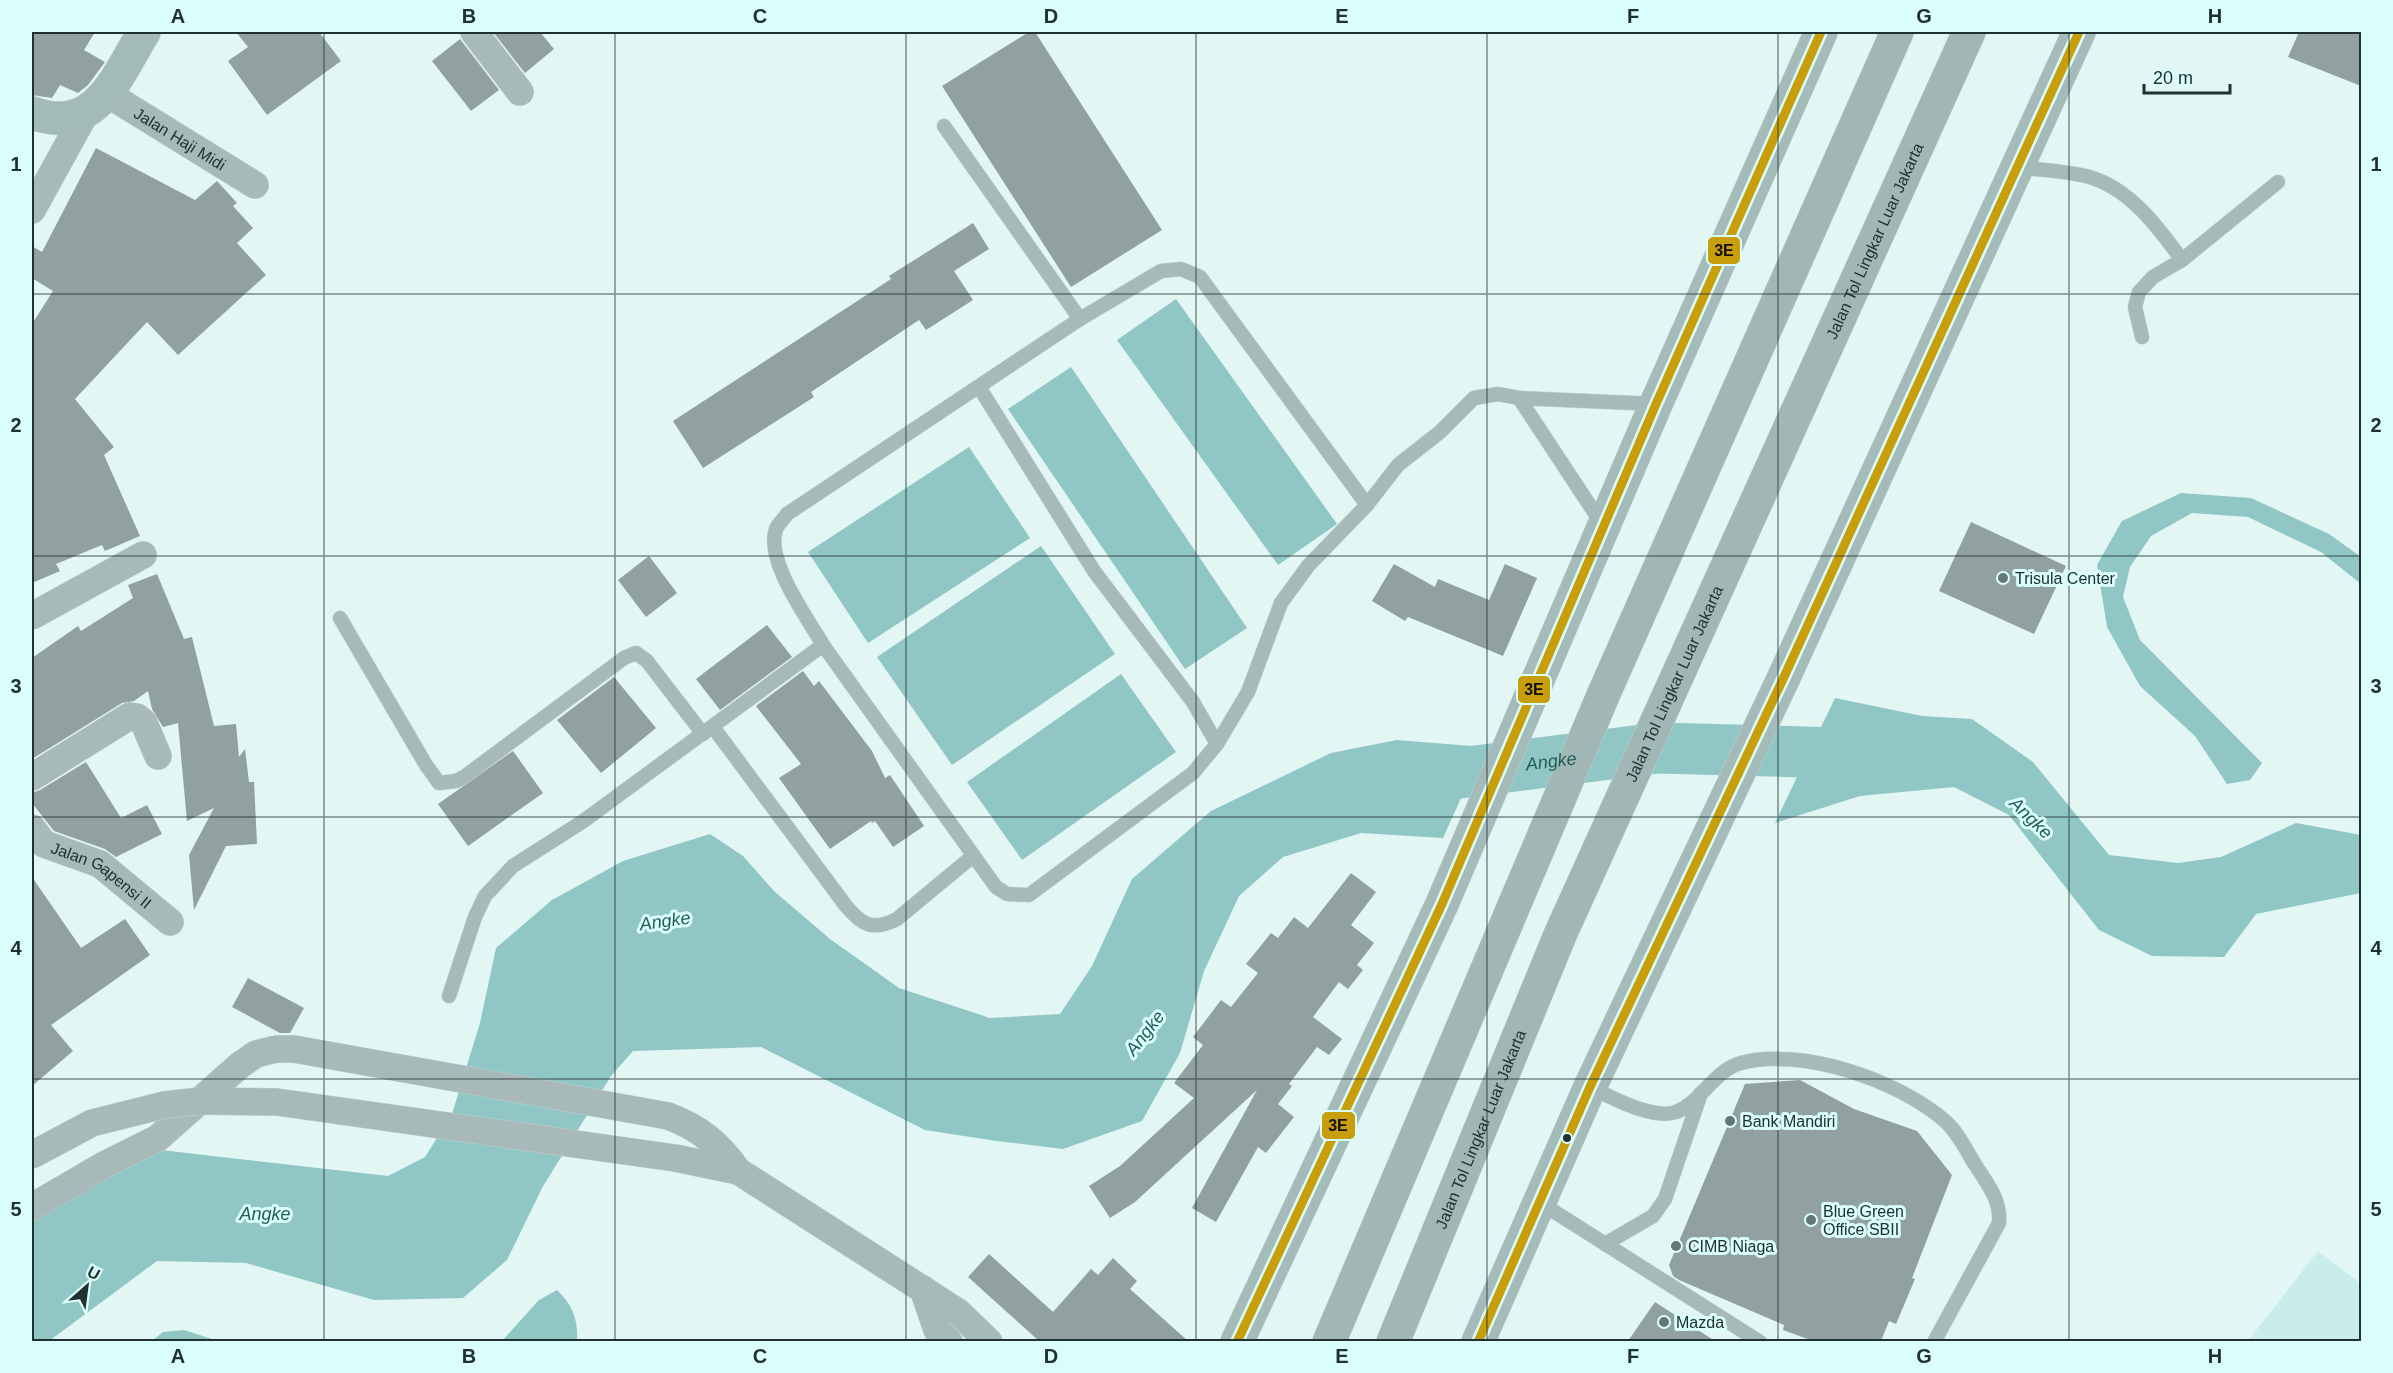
<svg xmlns="http://www.w3.org/2000/svg" width="2393" height="1373" font-family="Arial,sans-serif">
  <style>
    .green { fill: #c8edea }
    .water { fill: #90c6c3 }
    .lines { fill: none; stroke-linecap: round; stroke-linejoin: round }
    .river { stroke: #90c6c3; stroke-width: 51 }
    .building { fill: #90a1a0 }
    .lane-casing { stroke: #c1d1cf; stroke-width: 15 }
    .street-casing { stroke: #c1d1cf; stroke-width: 28 }
    .secondary-casing { stroke: #c1d1cf; stroke-width: 34 }
    .primary-casing { stroke: #c1d1cf; stroke-width: 34 }
    .highway-casing { stroke: #c1d1cf; stroke-width: 34 }
    .lane { stroke: #a7bab9; stroke-width: 14 }
    .street { stroke: #a7bab9; stroke-width: 27 }
    .secondary { stroke: #a2bab8; stroke-width: 33 }
    .primary { stroke: #a5bbba; stroke-width: 33 }
    .highway { stroke: #a1b7b6; stroke-width: 33 }
    .street-bridge-casing { stroke: #c1d1cf; stroke-width: 28; stroke-linecap: butt }
    .street-bridge { stroke: #a7bab9; stroke-width: 27 }
    .bus-1-casing { stroke: #dafefb; stroke-width: 14 }
    .bus-1 { stroke: #c89e0b; stroke-width: 9 }
    .grid { fill: none; stroke: #203130; stroke-width: 1.5; stroke-opacity: 0.55 }
    .poi-dot { fill: #647675; stroke: #dafefb; stroke-width: 2 }
    .bus-dot { fill: #203130; stroke: #dafefb; stroke-width: 2 }
    .labels { text-anchor: middle; stroke-width: 6; stroke-linejoin: round; paint-order: stroke }
    .street-label { font-size: 16px; fill: #203130; stroke: #dafefb }
    .poi-label { font-size: 16px; fill: #203130; stroke: #dafefb; text-anchor: start }
    .water-label { font-size: 18px; font-style: italic; fill: #225c59; stroke: #dafefb }
    .line-badge { stroke: #dafefb; stroke-width: 2 }
    .pale-badge-label { font-size: 16px; text-anchor: middle; font-weight: bold; fill: #111 }
    .neatline { fill: none; stroke: #203130; stroke-width: 2 }
    .grid-label { font-size: 20px; text-anchor: middle; font-weight: bold; fill: #203130 }
  </style>
  <rect width="100%" height="100%" fill="#e2f6f4"/>
  <!-- green -->
  <polygon class="green" points="2318,1251 2361,1284 2361,1341 2248,1341"/>
  <!-- water -->
  <g class="water">
    <polygon points="1176,299 1337,524 1278,565 1117,340"/>
    <polygon points="1071,367 1247,628 1185,669 1008,409"/>
    <polygon points="969,447 1030,538 868,643 808,552"/>
    <polygon points="2181,493 2251,498 2329,534 2361,557 2361,584 2321,552 2248,517 2192,513 2151,536 2130,567 2123,597 2140,640 2262,763 2250,780 2227,784 2195,736 2140,686 2107,627 2097,565 2122,521"/>
    <polygon points="1041,546 1115,654 952,765 877,657"/>
    <polygon points="1121,674 1176,752 1022,860 967,782"/>
    <polygon points="1835,698 1922,716 1972,719 2033,762 2109,855 2178,863 2221,857 2296,823 2361,835 2361,893 2256,914 2224,957 2152,956 2099,930 2009,815 1954,787 1860,796 1775,823"/>
    <polygon points="1397,740 1484,747 1443,838 1361,833 1283,857 1239,896 1204,971 1180,1053 1142,1121 1063,1149 997,1141 925,1130 761,1047 633,1051 611,1076 542,1188 507,1260 463,1298 374,1300 246,1263 157,1261 49,1341 32,1342 32,1219 161,1150 388,1176 425,1157 452,1114 480,1023 496,948 552,900 623,861 710,834 743,856 774,891 830,939 899,988 990,1018 1060,1014 1092,966 1132,879 1211,811 1331,753"/>
    <path d="M557 1290C573 1305 578 1320 577 1341H502L539 1300Z"/>
    <polygon points="184,1330 218,1341 152,1341 163,1332"/>
  </g>
  <g class="lines">
    <!-- river -->
    <path class="river" id="s1" d="M1405 783 1420 778 1658 748 1878 754"/>
  </g>
  <!-- building -->
  <g class="building">
    <polygon points="32,32 95,32 84,50 105,62 88,85 78,93 60,85 52,98 32,95"/>
    <polygon points="236,32 319,32 341,61 267,115 228,61 248,47"/>
    <polygon points="493,32 540,32 554,49 525,73"/>
    <polygon points="1029,32 1035,32 1162,230 1071,287 942,86"/>
    <polygon points="2299,32 2361,32 2361,86 2288,57"/>
    <polygon points="460,39 499,90 471,111 432,61"/>
    <polygon points="96,148 195,200 217,181 237,203 233,206 253,228 237,243 266,275 178,355 147,322 75,399 114,447 104,455 140,536 105,551 102,545 56,564 60,571 32,583 32,324 53,291 32,278 32,246 42,252"/>
    <polygon points="973,223 989,249 954,271 973,300 926,330 919,320 811,392 814,397 703,468 673,421 891,279 889,276"/>
    <polygon points="1971,522 2066,566 2034,634 1939,591"/>
    <polygon points="649,556 677,593 646,617 618,580"/>
    <polygon points="1394,564 1435,587 1438,579 1489,600 1505,564 1537,578 1503,656 1408,617 1405,621 1372,601"/>
    <polygon points="157,574 184,639 192,637 214,726 236,724 239,757 245,749 249,782 254,782 257,844 226,846 194,910 189,855 214,808 187,821 178,723 163,727 152,709 148,691 134,701 122,703 32,759 32,658 78,626 81,631 133,598 128,585"/>
    <polygon points="767,625 792,657 720,710 696,679"/>
    <polygon points="803,671 814,686 819,681 872,751 885,778 890,775 924,826 893,847 875,821 872,823 871,821 830,849 779,778 801,764 756,706"/>
    <polygon points="614,677 656,728 601,773 557,720"/>
    <polygon points="513,751 543,793 468,846 438,804"/>
    <polygon points="86,762 121,818 147,805 162,834 116,857 105,849 54,831 32,803 32,793 40,790"/>
    <polygon points="1351,873 1376,892 1351,925 1374,943 1357,965 1363,970 1348,989 1339,982 1313,1017 1342,1039 1329,1055 1317,1047 1289,1084 1292,1086 1278,1104 1294,1117 1266,1153 1258,1147 1216,1222 1192,1208 1257,1090 1135,1202 1110,1218 1089,1186 1120,1166 1194,1098 1174,1083 1203,1045 1193,1037 1221,1000 1231,1007 1258,973 1246,964 1271,933 1278,938 1294,917 1308,928"/>
    <polygon points="32,877 81,948 125,919 150,955 51,1025 73,1051 32,1086"/>
    <polygon points="248,978 304,1008 290,1033 280,1033 232,1007"/>
    <polygon points="1800,1080 1854,1109 1917,1131 1952,1175 1912,1278 1915,1279 1896,1324 1889,1321 1881,1341 1813,1341 1783,1330 1784,1325 1679,1280 1673,1276 1669,1265 1745,1084"/>
    <polygon points="989,1254 1053,1312 1091,1269 1098,1275 1113,1258 1137,1281 1130,1289 1188,1341 1039,1341 968,1277"/>
    <polygon points="1655,1302 1715,1341 1628,1341"/>
  </g>
  <g class="lines">
    <defs>
      <g id="lane">
        <path d="M2018 167C2040 170 2064 171 2086 176 2129 187 2158 227 2182 260"/>
        <polyline points="1080,319 1161,271 1181,269 1200,277 1367,505"/>
        <polyline points="2142,337 2135,307 2139,292 2153,277 2182,260 2278,182"/>
        <polyline points="979,387 1094,571 1193,702 1217,744"/>
        <polyline points="1519,398 1602,524"/>
        <polyline points="340,618 426,765 439,783 456,781 464,777 624,658 636,653 647,661 703,734"/>
        <polyline points="823,645 996,887 1007,894 1029,895 1193,773 1217,744 1248,692 1281,603 1308,566 1367,505 1398,465 1440,432 1474,398 1498,394 1519,398 1655,404"/>
        <path d="M713 727 846 906C863 926 873 931 897 919L973 856"/>
        <path d="M449 996 475 917 485 896 513 866 582 822 823 645C807 617 765 561 776 529 778 524 784 519 787 514L1080 319 944 126"/>
        <path d="M1590 1087C1610 1097 1653 1120 1676 1112 1702 1102 1714 1070 1741 1063 1802 1047 1898 1080 1945 1121 1958 1132 1967 1152 1976 1166 1988 1185 2001 1200 1999 1223L1934 1342"/>
        <polyline points="1539,1202 1760,1342"/>
        <polyline points="1605,1244 1653,1216 1665,1199 1701,1093"/>
      </g>
      <g id="street">
        <polyline points="474,32 520,92"/>
        <path id="s2" d="M106 93 255 185"/>
        <polyline points="32,210 85,114"/>
        <polyline points="32,616 143,555"/>
        <polyline points="32,777 130,716 137,717 144,723 158,756"/>
        <path id="s3" d="M32 828 44 844 100 864 170 922"/>
        <polyline points="201,1101 277,1102 675,1158 738,1171"/>
        <path d="M32 1207 104 1165 158 1138 240 1065 256 1054 276 1049H294L668 1116C700 1128 719 1144 738 1171L958 1312 989 1342"/>
        <polyline points="923,1289 937,1330 949,1342"/>
      </g>
      <path id="secondary" d="M32 113C97 136 116 77 144 32"/>
      <g id="primary">
        <polyline points="1237,1342 1442,904 1656,404 1821,32"/>
        <polyline points="1478,1342 1590,1087 1784,677 2079,32"/>
      </g>
      <g id="highway">
        <polyline points="1329,1342 1605,691 1897,32"/>
        <path id="s4" d="M1393 1342 1560 935 1969 32"/>
      </g>
    </defs>
    <!-- lane casing -->
    <use href="#lane" class="lane-casing"/>
    <!-- street casing -->
    <use href="#street" class="street-casing"/>
    <!-- secondary casing -->
    <use href="#secondary" class="secondary-casing"/>
    <!-- primary casing -->
    <use href="#primary" class="primary-casing"/>
    <!-- highway casing -->
    <use href="#highway" class="highway-casing"/>
    <!-- lane -->
    <use href="#lane" class="lane"/>
    <!-- street -->
    <use href="#street" class="street"/>
    <!-- secondary -->
    <use href="#secondary" class="secondary"/>
    <!-- primary -->
    <use href="#primary" class="primary"/>
    <!-- highway -->
    <use href="#highway" class="highway"/>
    <defs>
      <polyline id="street-bridge" points="32,1155 92,1123 164,1105 201,1101"/>
    </defs>
    <!-- street-bridge casing -->
    <use href="#street-bridge" class="street-bridge-casing"/>
    <!-- street-bridge -->
    <use href="#street-bridge" class="street-bridge"/>
    <defs>
      <g id="bus-1">
        <polyline points="1237,1342 1442,904 1656,404 1821,32"/>
        <polyline points="1478,1342 1590,1087 1784,677 2079,32"/>
      </g>
    </defs>
    <!-- bus-1 casing -->
    <use href="#bus-1" class="bus-1-casing"/>
    <!-- bus-1 -->
    <use href="#bus-1" class="bus-1"/>
  </g>
  <!-- grid -->
  <path class="grid" d="M324 32V1342M615 32V1342M906 32V1342M1196 32V1342M1487 32V1342M1778 32V1342M2069 32V1342M32 294H2362M32 556H2362M32 817H2362M32 1079H2362"/>
  <!-- markers -->
  <g class="poi-dot">
    <circle cx="2003" cy="578" r="6"/>
    <circle cx="1730" cy="1121" r="6"/>
    <circle cx="1811" cy="1220" r="6"/>
    <circle cx="1676" cy="1246" r="6"/>
    <circle cx="1664" cy="1322" r="6"/>
  </g>
  <circle class="bus-dot" cx="1567" cy="1138" r="5"/>
  <g class="labels">
    <!-- street labels -->
    <g class="street-label">
      <text dy="6" stroke="none"><textPath href="#s2" startOffset="87">Jalan Haji Midi</textPath></text>
      <text dy="6" stroke="none"><textPath href="#s4" startOffset="1202">Jalan Tol Lingkar Luar Jakarta</textPath></text>
      <text dy="6" stroke="none"><textPath href="#s4" startOffset="716">Jalan Tol Lingkar Luar Jakarta</textPath></text>
      <text dy="6" stroke="none"><textPath href="#s3" startOffset="86">Jalan Gapensi II</textPath></text>
      <text dy="6" stroke="none"><textPath href="#s4" startOffset="230">Jalan Tol Lingkar Luar Jakarta</textPath></text>
    </g>
    <!-- poi labels -->
    <g class="poi-label">
      <text x="2015" y="584">Trisula Center</text>
      <text x="1742" y="1127">Bank Mandiri</text>
      <text x="1823" y="1217">Blue Green<tspan x="1823" dy="18">Office SBII</tspan></text>
      <text x="1688" y="1252">CIMB Niaga</text>
      <text x="1676" y="1328">Mazda</text>
    </g>
    <!-- water labels -->
    <g class="water-label">
      <text dy="6" stroke="none"><textPath href="#s1" startOffset="148">Angke</textPath></text>
      <text transform="translate(2031 818) rotate(44)" y="6">Angke</text>
      <text transform="translate(665 921) rotate(-8)" y="6">Angke</text>
      <text transform="translate(1145 1033) rotate(-52)" y="6">Angke</text>
      <text x="265" y="1220">Angke</text>
    </g>
  </g>
  <g class="line-badge">
    <rect x="1707" y="236" width="34" height="29" rx="6" fill="#c89e0b"/>
    <rect x="1517" y="675" width="34" height="29" rx="6" fill="#c89e0b"/>
    <rect x="1321" y="1111" width="35" height="29" rx="6" fill="#c89e0b"/>
  </g>
  <g class="pale-badge-label">
    <text x="1724" y="256">3E</text>
    <text x="1534" y="695">3E</text>
    <text x="1338" y="1131">3E</text>
  </g>
  <!-- border -->
  <rect width="2393" height="1373" fill="none" stroke="#dafefb" stroke-width="66"/>
  <!-- north arrow -->
  <g transform="translate(87 1286) rotate(28)" stroke="#dafefb" stroke-width="4.5" paint-order="stroke">
  <path d="M0-4.5L10 22L0 15L-10 22Z" fill="#203130"/>
  <text y="-9" font-size="16" font-weight="bold" text-anchor="middle" fill="#203130">U</text>
  </g>
  <!-- scale -->
  <path d="M2144 84v9h86v-9" fill="none" stroke="#203130" stroke-width="3"/>
  <text x="2153" y="84" font-size="18" fill="#203130" stroke="#dafefb" stroke-width="4.5" paint-order="stroke">20 m</text>
  <rect x="33" y="33" width="2327" height="1307" class="neatline"/>
  <g class="grid-label">
    <text x="178" y="23">A</text>
    <text x="469" y="23">B</text>
    <text x="760" y="23">C</text>
    <text x="1051" y="23">D</text>
    <text x="1342" y="23">E</text>
    <text x="1633" y="23">F</text>
    <text x="1924" y="23">G</text>
    <text x="2215" y="23">H</text>
    <text x="16" y="171">1</text>
    <text x="2376" y="171">1</text>
    <text x="16" y="432">2</text>
    <text x="2376" y="432">2</text>
    <text x="16" y="693">3</text>
    <text x="2376" y="693">3</text>
    <text x="16" y="955">4</text>
    <text x="2376" y="955">4</text>
    <text x="16" y="1216">5</text>
    <text x="2376" y="1216">5</text>
    <text x="178" y="1363">A</text>
    <text x="469" y="1363">B</text>
    <text x="760" y="1363">C</text>
    <text x="1051" y="1363">D</text>
    <text x="1342" y="1363">E</text>
    <text x="1633" y="1363">F</text>
    <text x="1924" y="1363">G</text>
    <text x="2215" y="1363">H</text>
  </g>
</svg>
